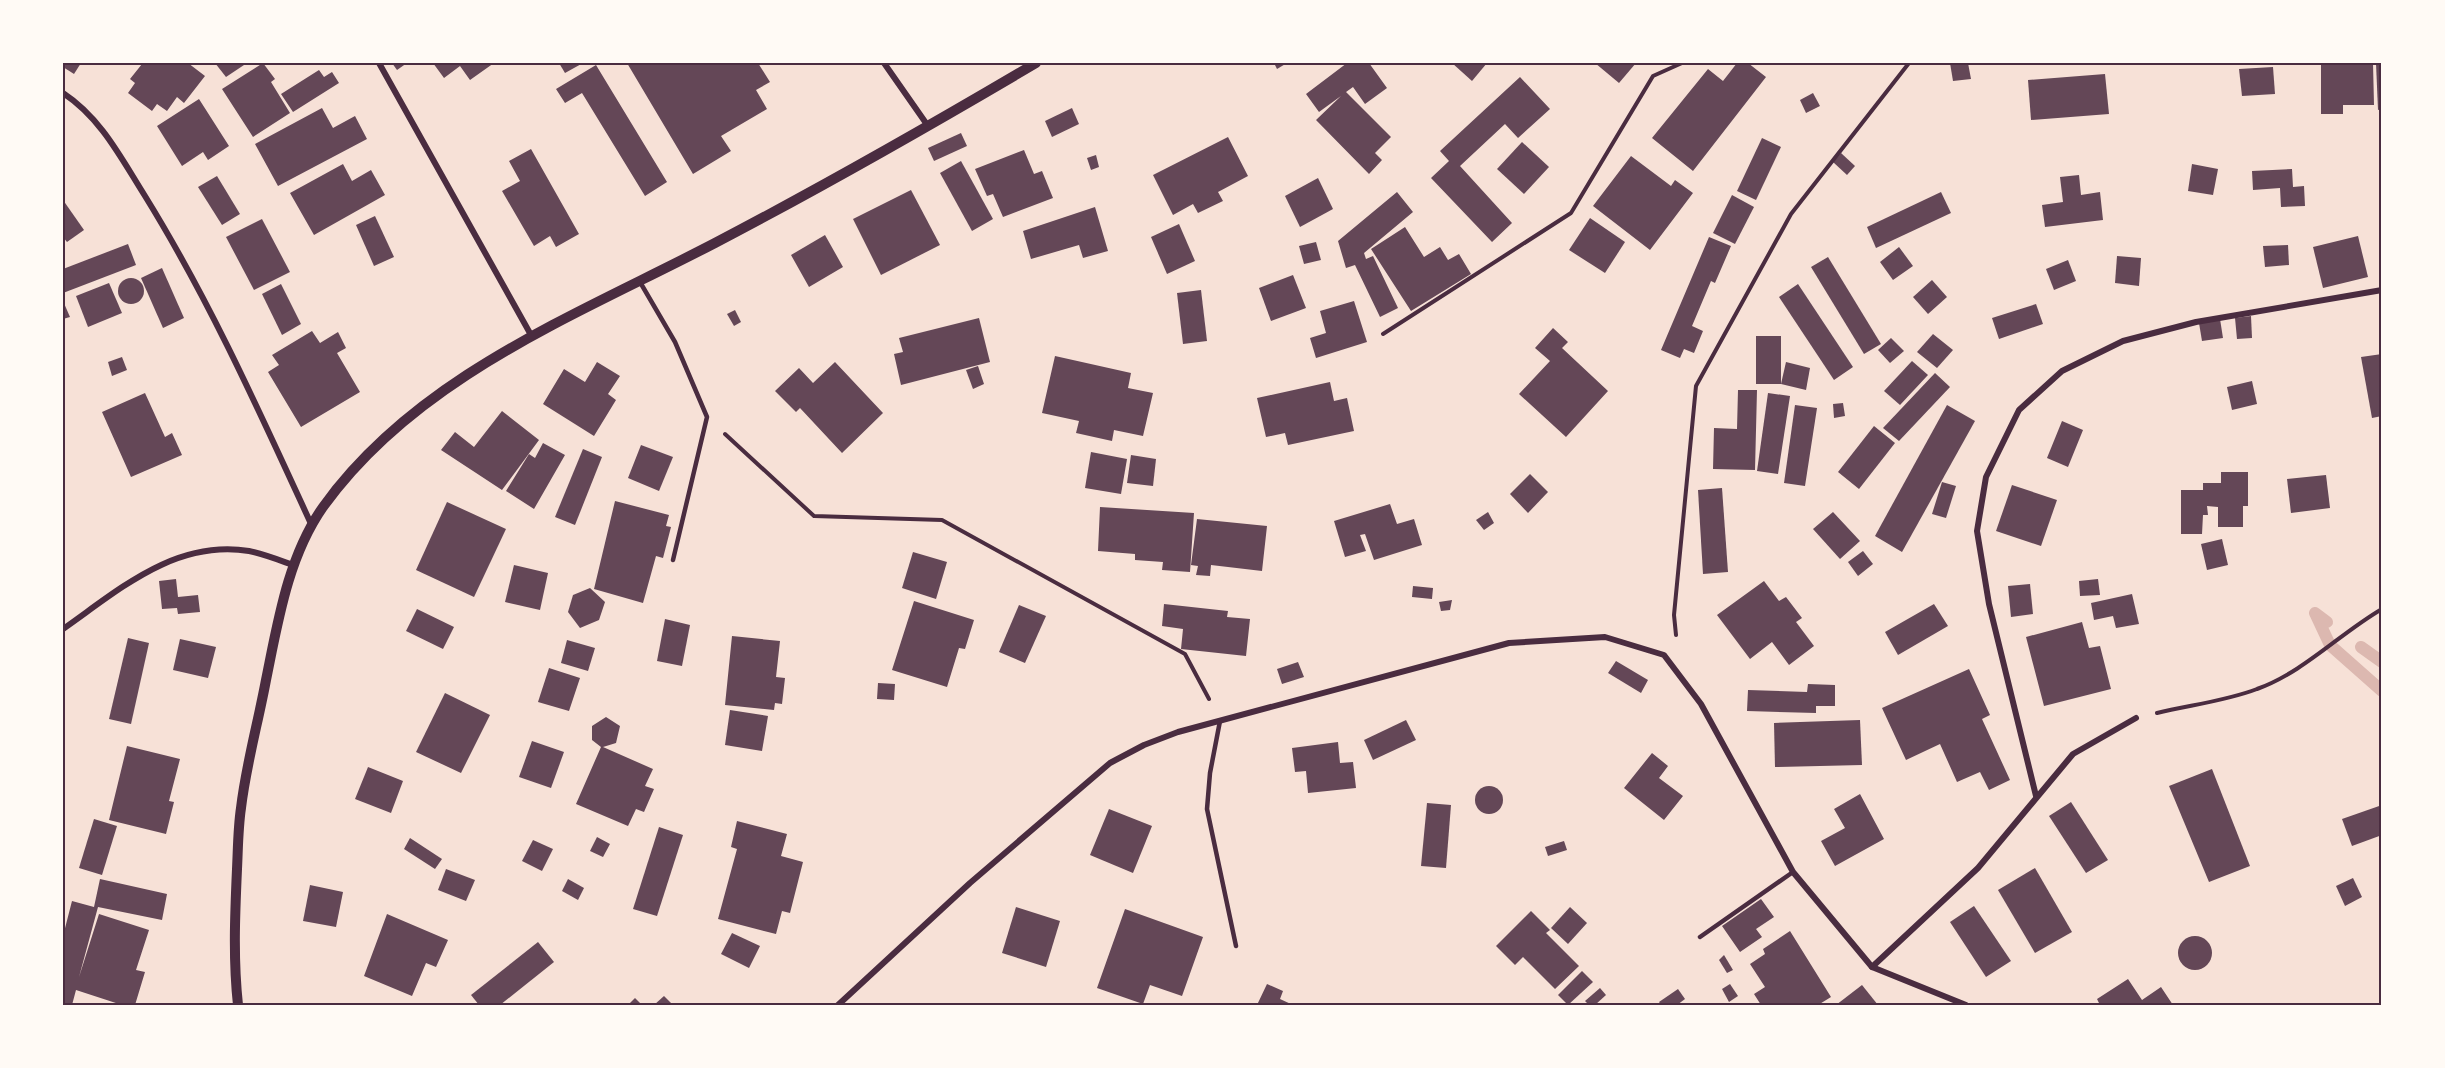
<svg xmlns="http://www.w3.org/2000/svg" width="2445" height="1068" font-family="'Varela Round',sans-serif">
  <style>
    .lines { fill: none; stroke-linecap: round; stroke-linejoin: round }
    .stream { stroke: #dcb8b0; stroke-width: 12 }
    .building { fill: #644757 }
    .path { stroke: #4a2c40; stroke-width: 4 }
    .service { stroke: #4a2c40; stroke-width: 4.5 }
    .minor { stroke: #4a2c40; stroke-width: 6 }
    .tertiary { stroke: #4a2c40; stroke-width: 10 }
    .neatline { fill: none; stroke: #4a2c40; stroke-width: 2 }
  </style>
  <rect width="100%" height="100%" fill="#f7e1d7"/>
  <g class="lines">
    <!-- stream -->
    <g class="stream">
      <polyline points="2327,622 2315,613 2330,645 2382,691"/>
      <polyline points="2361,647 2382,662"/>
    </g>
  </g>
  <!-- building -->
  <g class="building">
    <polygon points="63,63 81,63 74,74 63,67"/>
    <polygon points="140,63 188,63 205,76 184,103 177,97 167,111 157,104 152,111 128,93 135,83 130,79 142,64"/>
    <polygon points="215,63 247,63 226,77"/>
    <polygon points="263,63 275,79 271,82 290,113 253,137 222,89"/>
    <polygon points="392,63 407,63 397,70"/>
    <polygon points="433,63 494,63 470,80 460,66 444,78"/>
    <polygon points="559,63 583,63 565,73"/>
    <polygon points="627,63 758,63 770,82 756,90 767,109 721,136 731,151 693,174"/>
    <polygon points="1274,63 1287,63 1277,69"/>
    <polygon points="1347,63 1369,63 1387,88 1365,104 1353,87 1346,92 1391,137 1375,153 1382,160 1369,174 1316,120 1341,96 1319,112 1306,94"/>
    <polygon points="1452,63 1487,63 1472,81"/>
    <polygon points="1595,63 1636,63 1619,83"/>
    <polygon points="1737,63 1748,63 1766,77 1693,171 1652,138 1708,69 1723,81"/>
    <polygon points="1950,63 1968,63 1971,79 1953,81"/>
    <polygon points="2321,63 2373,63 2374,105 2343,105 2343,114 2321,114"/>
    <polygon points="2376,63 2382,63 2382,109 2378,110"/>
    <polygon points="596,65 667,182 645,196 582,93 565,103 556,89"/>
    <polygon points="2273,67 2275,94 2242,96 2239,69"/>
    <polygon points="319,70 324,77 332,72 339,83 293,112 281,94"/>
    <polygon points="2105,74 2109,114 2031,120 2028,80"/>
    <polygon points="1520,77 1550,109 1518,138 1505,124 1460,166 1512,223 1492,242 1431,178 1449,161 1440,151"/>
    <polygon points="1813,93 1820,106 1806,113 1800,100"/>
    <polygon points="199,99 229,146 208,160 203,152 182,166 157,126"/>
    <polygon points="322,108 333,128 355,116 367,139 278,186 255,144"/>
    <polygon points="1072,108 1079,124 1052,137 1045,121"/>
    <polygon points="961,133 967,146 934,161 928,148"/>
    <polygon points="1228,137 1248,176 1218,192 1223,201 1198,213 1193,204 1173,215 1153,175"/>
    <polygon points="1762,138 1781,147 1756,200 1737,191"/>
    <polygon points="1522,142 1549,167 1524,194 1497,169"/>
    <polygon points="531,149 579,234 556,247 550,236 534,246 502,191 520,181 509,161"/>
    <polygon points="1024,150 1034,174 1042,171 1053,198 1003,217 993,194 987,196 975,169"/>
    <polygon points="1841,153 1855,166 1847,175 1833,162"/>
    <polygon points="1096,155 1099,167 1091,170 1087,158"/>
    <polygon points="1631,156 1671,186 1675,180 1693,193 1650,250 1593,206"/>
    <polygon points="961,161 993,219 972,231 940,173"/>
    <polygon points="343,164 352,181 371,170 385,195 314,235 290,193"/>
    <polygon points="2192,164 2218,169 2213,195 2188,191"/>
    <polygon points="2292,169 2293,187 2304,186 2305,206 2281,207 2280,188 2253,190 2252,171"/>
    <polygon points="2079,175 2081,195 2100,192 2103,220 2045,227 2042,205 2063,202 2060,177"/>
    <polygon points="217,176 240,214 222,225 198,187"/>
    <polygon points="1318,178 1333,209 1300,227 1285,196"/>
    <polygon points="911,190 940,245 881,275 853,219"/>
    <polygon points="1397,192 1413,212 1364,253 1366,259 1373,256 1398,308 1380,317 1355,265 1346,268 1338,241"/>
    <polygon points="1941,192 1951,213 1876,248 1867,227"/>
    <polygon points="1732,195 1754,207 1735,244 1713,233"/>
    <polygon points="63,200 84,230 67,242 63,237"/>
    <polygon points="1095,207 1108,251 1083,258 1079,245 1031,259 1023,231"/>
    <polygon points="375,216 394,257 374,266 356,225"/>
    <polygon points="1590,218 1625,242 1605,273 1569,250"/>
    <polygon points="262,219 290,272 254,290 226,237"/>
    <polygon points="1179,224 1195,261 1167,274 1151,237"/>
    <polygon points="1405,227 1424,257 1440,247 1448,260 1459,254 1471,274 1411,311 1371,249"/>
    <polygon points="825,235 843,267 809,287 791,255"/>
    <polygon points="2358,236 2368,277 2323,288 2313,247"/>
    <polygon points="1709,237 1731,246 1715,283 1711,281 1692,326 1703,331 1694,353 1684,349 1680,358 1661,350"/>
    <polygon points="1316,242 1321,260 1304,264 1299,246"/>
    <polygon points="128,244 136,265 63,293 63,269"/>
    <polygon points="2288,245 2289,265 2265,267 2263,246"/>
    <polygon points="1899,247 1913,266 1893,280 1880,262"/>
    <polygon points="2117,256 2141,258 2139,286 2115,283"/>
    <polygon points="1828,257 1881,344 1864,354 1811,267"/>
    <polygon points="2068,260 2076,281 2054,290 2046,269"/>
    <polygon points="162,268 184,318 163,328 141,278"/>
    <polygon points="1293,275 1306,308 1271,321 1259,288"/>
    <circle cx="131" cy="291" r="13"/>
    <polygon points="1932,280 1947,297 1928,314 1913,297"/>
    <polygon points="109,283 122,313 88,327 76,296"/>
    <polygon points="281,284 301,324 282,335 262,294"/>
    <polygon points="1798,284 1853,367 1834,380 1779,297"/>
    <polygon points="1201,290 1207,341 1183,344 1177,293"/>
    <polygon points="63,301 70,317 63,319"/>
    <polygon points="1354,301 1367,342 1316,358 1310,338 1326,333 1320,311"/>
    <polygon points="2036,304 2043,324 1999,339 1992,318"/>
    <polygon points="735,310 741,322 734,326 727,314"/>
    <polygon points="2251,316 2252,338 2237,339 2235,318"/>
    <polygon points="979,318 990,362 901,385 894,354 903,352 899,338"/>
    <polygon points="2220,319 2223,338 2202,341 2199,323"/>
    <polygon points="1553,328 1568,342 1562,348 1608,391 1566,437 1519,394 1550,361 1535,348"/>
    <polygon points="312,331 320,343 338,332 346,348 337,353 360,392 301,427 268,372 279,365 272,355"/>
    <polygon points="1933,334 1953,350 1937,368 1917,352"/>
    <rect x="1756" y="336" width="25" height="48"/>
    <polygon points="1891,338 1904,351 1890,363 1878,350"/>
    <polygon points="2382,354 2382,416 2372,418 2361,357"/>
    <polygon points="1055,356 1131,373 1128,388 1153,393 1143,436 1114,430 1112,441 1076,433 1079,421 1042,413"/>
    <polygon points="122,357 127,370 112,376 108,362"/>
    <polygon points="1912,361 1928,375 1900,405 1884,391"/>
    <polygon points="597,362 620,376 608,394 616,400 594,436 543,404 564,369 585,382"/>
    <polygon points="835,362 883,413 842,453 800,408 796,412 775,391 799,368 813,383"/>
    <polygon points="1786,362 1810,368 1806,390 1781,384"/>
    <polygon points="978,366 984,384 973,389 966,370"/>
    <polygon points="1935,373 1950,387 1899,441 1883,428"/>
    <polygon points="2252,381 2257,404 2232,410 2227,387"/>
    <polygon points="1330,382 1334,401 1347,398 1354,431 1288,445 1285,433 1266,437 1257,398"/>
    <polygon points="1738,390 1757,390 1755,470 1713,469 1714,428 1737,429"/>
    <polygon points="145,393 165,437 172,433 182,455 131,477 102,412"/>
    <polygon points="1768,393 1790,396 1778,474 1757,471"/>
    <polygon points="1843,403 1845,416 1834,418 1833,404"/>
    <polygon points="1795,405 1817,408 1805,486 1784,483"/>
    <polygon points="1947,405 1975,421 1902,552 1875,536"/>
    <polygon points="502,411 539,440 502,490 441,450 455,432 474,447"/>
    <polygon points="2062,421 2083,430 2068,467 2047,458"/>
    <polygon points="1874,426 1895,443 1859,489 1838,472"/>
    <polygon points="543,443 565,455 534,509 506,491 529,454 535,458"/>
    <polygon points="641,445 673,457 659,491 628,478"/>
    <polygon points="583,449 602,457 575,525 555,517"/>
    <polygon points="1091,452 1127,459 1121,494 1085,488"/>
    <polygon points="1131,455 1156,459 1153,486 1127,483"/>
    <polygon points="2221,472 2248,472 2248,506 2243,506 2243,527 2218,527 2218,507 2207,506 2208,515 2203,515 2202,534 2181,534 2181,490 2203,490 2203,483 2221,483"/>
    <polygon points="1530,474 1548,492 1528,513 1510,494"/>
    <polygon points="2326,475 2330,508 2291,513 2287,479"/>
    <polygon points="1942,482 1956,486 1946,518 1932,514"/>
    <polygon points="2012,485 2057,500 2041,546 1996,531"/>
    <polygon points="1722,488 1728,572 1703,574 1698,490"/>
    <polygon points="615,501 669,515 666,526 671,527 663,558 656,556 643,603 594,589"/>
    <polygon points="447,502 506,529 474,597 416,570"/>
    <polygon points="1390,504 1397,524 1414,519 1422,545 1374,560 1365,534 1360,535 1366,551 1345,557 1334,521"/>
    <polygon points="1100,507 1194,513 1190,572 1162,570 1163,562 1135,560 1135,554 1098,551"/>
    <polygon points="1488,512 1494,523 1484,530 1476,520"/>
    <polygon points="1833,512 1860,541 1840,559 1813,529"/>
    <polygon points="1197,519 1267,526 1262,571 1211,565 1210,576 1196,575 1198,566 1191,565"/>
    <polygon points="2222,539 2228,565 2207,570 2201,544"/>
    <polygon points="1863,551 1873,564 1858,576 1848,562"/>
    <polygon points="913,552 947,562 936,599 902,588"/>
    <polygon points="514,565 548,573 540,610 505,602"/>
    <polygon points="176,579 178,597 198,595 200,612 178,614 177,608 162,609 159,581"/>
    <polygon points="2098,579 2100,595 2080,596 2079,581"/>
    <polygon points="1764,581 1779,601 1786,597 1802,618 1796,622 1814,646 1789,665 1772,642 1750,659 1717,615"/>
    <polygon points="2030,584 2033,614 2011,617 2008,586"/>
    <polygon points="1413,586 1433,588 1432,599 1412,597"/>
    <polygon points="590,588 605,602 599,620 580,628 568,612 573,595"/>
    <polygon points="2132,594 2139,624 2116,628 2113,616 2094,620 2091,603"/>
    <polygon points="1452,600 1450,610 1441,611 1439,602"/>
    <polygon points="914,601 974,620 965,649 959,648 947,687 892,670"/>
    <polygon points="1164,604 1228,611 1227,617 1250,619 1246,656 1181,649 1183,629 1162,626"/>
    <polygon points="1934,604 1948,626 1898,655 1885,632"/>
    <polygon points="1019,605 1046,616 1025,663 999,652"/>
    <polygon points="417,609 454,627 443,649 406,631"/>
    <polygon points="665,619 690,625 682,666 657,661"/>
    <polygon points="2082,622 2089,648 2100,646 2111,689 2044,706 2026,637"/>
    <polygon points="732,636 780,641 776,677 785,678 782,704 775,703 774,710 725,705"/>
    <polygon points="128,638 149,643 131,724 109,719"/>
    <polygon points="180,639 216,647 208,678 173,670"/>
    <polygon points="567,640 595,648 588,671 561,663"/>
    <polygon points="1616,661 1648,680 1641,693 1608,673"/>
    <polygon points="1298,662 1304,677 1282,684 1277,669"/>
    <polygon points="549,668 580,678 569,711 538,702"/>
    <polygon points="1969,669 1990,715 1982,719 2010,780 1989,790 1980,772 1957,782 1940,744 1906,760 1882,708"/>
    <polygon points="878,683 895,684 894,700 877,699"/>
    <polygon points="1808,684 1835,685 1835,706 1816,706 1816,713 1747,711 1748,690 1807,692"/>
    <polygon points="445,693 490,715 461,773 416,752"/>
    <polygon points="730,710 768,716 762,751 725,745"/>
    <polygon points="606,717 620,726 616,743 603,747 653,769 645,786 654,789 644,812 636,809 628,826 576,804 601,747 592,740 592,726"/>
    <polygon points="1406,720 1416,740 1373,760 1364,740"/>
    <polygon points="1860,720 1862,765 1775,767 1774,723"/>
    <polygon points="532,741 564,752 551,788 519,777"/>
    <polygon points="1338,742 1340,763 1353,762 1356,788 1308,793 1306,771 1295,772 1292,748"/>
    <polygon points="127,746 180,759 169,801 174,802 166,834 109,820"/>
    <polygon points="1652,753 1668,766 1659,778 1683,796 1664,820 1624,788"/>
    <polygon points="368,767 403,781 391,813 355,799"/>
    <polygon points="2212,769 2250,866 2209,882 2169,786"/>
    <circle cx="1489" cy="800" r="14"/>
    <polygon points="1860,794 1884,839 1835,866 1821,841 1845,828 1834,809"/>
    <polygon points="2071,802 2108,860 2086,873 2049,816"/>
    <polygon points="1427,803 1451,805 1446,868 1421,866"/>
    <polygon points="2382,805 2382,835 2352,846 2342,819"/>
    <polygon points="1109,809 1152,826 1133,873 1090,855"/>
    <polygon points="94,819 117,826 102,875 79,868"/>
    <polygon points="737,821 787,834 781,856 803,862 790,913 782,911 776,934 718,919 737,849 731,847"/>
    <polygon points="659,827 683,835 657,916 633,909"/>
    <polygon points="597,837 610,844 603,857 590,851"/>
    <polygon points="410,838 442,859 435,869 404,849"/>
    <polygon points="533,840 553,849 542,871 522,861"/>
    <polygon points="1564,841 1567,850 1548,856 1545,847"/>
    <polygon points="2035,868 2072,932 2035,953 1998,890"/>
    <polygon points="446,869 475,880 466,901 438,890"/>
    <polygon points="2353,878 2362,897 2345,906 2336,886"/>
    <polygon points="100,879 167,894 162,920 98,907 79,977 99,914 149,930 136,970 145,972 135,1005 122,1005 76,990 72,1005 63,1005 63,936 72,901 94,907"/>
    <polygon points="568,879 584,888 578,900 562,891"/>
    <polygon points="310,885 343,892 336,927 303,921"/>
    <polygon points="1761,899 1774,917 1756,929 1762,937 1740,952 1722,926"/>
    <polygon points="1974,906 2011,961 1986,977 1950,922"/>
    <polygon points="1016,907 1060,921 1046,967 1002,953"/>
    <polygon points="1570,907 1587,923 1568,944 1551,928"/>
    <polygon points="1125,909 1203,937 1182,996 1150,985 1143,1004 1097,988"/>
    <polygon points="1531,911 1550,930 1546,933 1579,966 1555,989 1523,957 1515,965 1496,946"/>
    <polygon points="387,914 448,940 436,967 426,963 412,996 364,976"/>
    <polygon points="1790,931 1831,997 1818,1005 1761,1005 1754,994 1765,987 1750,964 1765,954 1763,949"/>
    <polygon points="732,933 760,946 749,968 721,954"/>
    <circle cx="2195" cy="953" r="17"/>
    <polygon points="538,942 554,962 500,1005 479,1005 471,995"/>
    <polygon points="1724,955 1733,970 1727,973 1719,960"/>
    <polygon points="1582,971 1593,982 1568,1005 1558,995"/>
    <polygon points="2128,979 2142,1000 2161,987 2173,1005 2100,1005 2097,999"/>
    <polygon points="1267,984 1283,991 1280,999 1293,1005 1257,1005"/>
    <polygon points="1730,984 1738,996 1729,1002 1722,989"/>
    <polygon points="1862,985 1878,1005 1836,1005"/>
    <polygon points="1600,988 1606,995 1595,1005 1589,1005 1585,1001"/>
    <polygon points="1678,989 1685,999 1677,1005 1661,1005 1659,1002"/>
    <polygon points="664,996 673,1005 654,1005"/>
    <polygon points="635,998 642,1005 628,1005"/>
  </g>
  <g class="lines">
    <!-- path -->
    <g class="path">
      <polyline points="1383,334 1571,213 1653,76 1682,63"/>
      <polyline points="725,434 814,516 942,520 1185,654 1209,699"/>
      <polyline points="1676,635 1674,615 1696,386 1791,214 1909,63"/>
      <path d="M2157 713C2190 705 2226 701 2257 689 2304 672 2339 634 2382 609"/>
    </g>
    <!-- service -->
    <g class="service">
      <polyline points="640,282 675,342 707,417 673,560"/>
      <polyline points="1220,721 1210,773 1207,809 1236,946"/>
      <polyline points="1700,937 1793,872"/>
    </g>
    <!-- minor -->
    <g class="minor">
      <polyline points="379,63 531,335"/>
      <polyline points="884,63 928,126"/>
      <path d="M63 93C101 118 121 158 145 196 210 301 260 413 312 526"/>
      <path d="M63 629C119 590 175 539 249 551 264 554 279 560 293 565"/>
      <polyline points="2036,796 1989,604 1977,531 1986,477 2019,410 2062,371 2123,341 2196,322 2382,290"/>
      <polyline points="1872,967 1978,868 2073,754 2136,718"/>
      <polyline points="838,1005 970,883 1110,763 1144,745 1178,732 1509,643 1605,637 1664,655 1701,704 1793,872 1872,967 1966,1005"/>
    </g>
    <!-- tertiary -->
    <path class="tertiary" d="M238 1005C233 959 235 914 237 869 238 849 238 828 241 808 246 765 258 723 266 680 278 621 288 557 323 507 417 376 577 315 715 243 824 186 931 125 1036 63"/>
  </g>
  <!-- border -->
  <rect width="2445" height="1068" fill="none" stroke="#fffaf5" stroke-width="129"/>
  <rect x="64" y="64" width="2316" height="940" class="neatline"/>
</svg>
